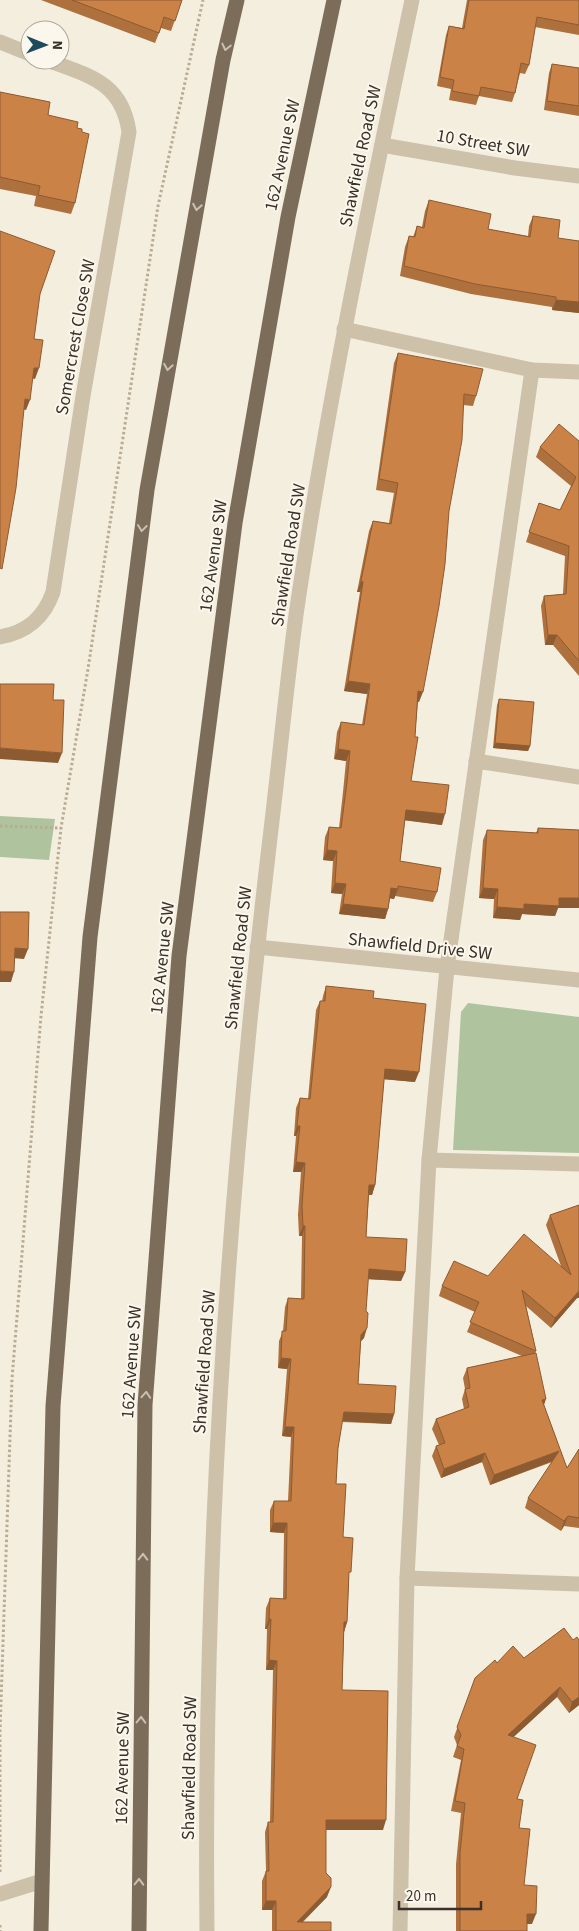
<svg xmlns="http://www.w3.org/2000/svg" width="579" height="1931" font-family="'Source Sans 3',sans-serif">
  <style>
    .green { fill: #afc49e }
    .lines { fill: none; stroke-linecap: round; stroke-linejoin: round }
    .path { stroke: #b9ac94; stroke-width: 3; stroke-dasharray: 2.5 2.5; stroke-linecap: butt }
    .minor { stroke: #cdc1aa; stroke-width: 15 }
    .major { stroke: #7c6d5a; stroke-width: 15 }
    .wall { fill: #ae703d }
    .shaded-wall { fill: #8d5b32 }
    .building { fill: #ca8247; stroke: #8d5b32 }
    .oneway { stroke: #c8c0b2 }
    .labels { text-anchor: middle; stroke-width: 4; stroke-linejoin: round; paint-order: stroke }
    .street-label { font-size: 18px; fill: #3a322a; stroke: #fbf7ec }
  </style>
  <rect width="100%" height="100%" fill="#f4eedf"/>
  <!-- green -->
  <g class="green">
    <polygon points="0,816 55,819 49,860 0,857"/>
    <polygon points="468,1003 579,1017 579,1153 453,1150 461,1012"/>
  </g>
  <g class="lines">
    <!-- path -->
    <g class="path">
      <polyline points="0,826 61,828"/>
      <polyline points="0,1872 0,1731 12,1379 41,1016 61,828 88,669 158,206 203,0"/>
      <polyline points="0,1925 0,1931"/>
    </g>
    <!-- minor -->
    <g class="minor">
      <polyline points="0,42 30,54"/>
      <polyline points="382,145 515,168 579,176"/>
      <polyline points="344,329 532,370 579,372"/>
      <path d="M0 637C27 632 44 618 53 592L83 396 129 132C122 82 89 76 47 60"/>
      <polyline points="476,761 579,777"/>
      <polyline points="257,947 579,980"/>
      <polyline points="429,1160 579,1164"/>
      <polyline points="407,1578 579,1584"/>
      <polyline points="0,1894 42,1881"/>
      <path d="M207 1931C203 1566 227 1201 270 838 279 764 286 689 296 615 326 409 369 204 412 0"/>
      <polyline points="400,1931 407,1578 429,1160 447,968 532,370"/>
    </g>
    <!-- major -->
    <g class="major">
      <polyline points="41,1931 53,1406 90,937 147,490 223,60 237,0"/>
      <polyline points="139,1931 145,1405 179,956 235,523 288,217 334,0"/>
    </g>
  </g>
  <!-- wall -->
  <g class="wall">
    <polygon points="41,0 182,0 171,31 161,28 155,43"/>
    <polygon points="467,0 579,0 579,35 535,27 529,65 525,74 520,73 515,93 512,102 479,96 476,105 449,100 451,89 437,86 446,35 449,26 462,28"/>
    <polygon points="552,64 579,68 579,116 544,110 549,73"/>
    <polygon points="0,92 48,115 77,128 82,132 75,203 71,214 34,206 36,196 0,189"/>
    <polygon points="429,200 488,229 528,236 529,226 533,216 558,238 579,241 579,313 552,310 552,307 471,294 400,276 405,247 409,236 413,237 417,226 422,227 425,211"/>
    <polygon points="398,353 476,396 473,406 463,405 449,511 419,702 418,701 411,781 442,825 405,820 400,861 437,892 433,902 395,896 394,899 390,898 388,909 385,919 339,914 342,894 331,893 333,861 323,860 325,837 329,827 339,828 343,792 346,761 334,759 337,732 341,722 362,725 367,694 344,691 360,592 357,592 369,531 373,521 389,523 394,493 376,490 394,363"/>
    <polygon points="579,441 579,676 553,645 545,645 541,606 544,596 563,594 565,556 526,542 539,503 560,510 571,486 536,457 540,447"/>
    <polygon points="499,699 530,746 528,751 493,748 497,705"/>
    <polygon points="538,828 579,830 579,908 558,908 555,916 522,914 520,920 493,918 494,899 479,898 483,840 487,830 536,833"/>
    <polygon points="326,986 373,998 415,1082 384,1079 375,1185 372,1195 369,1195 366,1237 405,1272 401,1281 368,1279 364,1338 361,1341 358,1384 394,1414 391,1424 342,1422 338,1448 336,1484 349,1580 347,1622 344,1632 342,1690 383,1830 326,1830 326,1873 327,1897 303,1922 331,1931 272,1931 272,1910 262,1910 262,1881 266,1871 265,1832 268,1822 270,1822 273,1670 266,1670 267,1629 265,1629 266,1608 270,1598 283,1599 284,1533 270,1532 270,1510 274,1501 288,1501 291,1437 282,1436 287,1369 278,1368 279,1341 283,1331 285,1307 288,1298 301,1299 302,1236 299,1236 298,1215 301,1172 293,1172 296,1136 294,1136 296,1108 300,1098 308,1099 316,1010 320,1001 322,1001 323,996"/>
    <polygon points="579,1205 579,1298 577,1298 551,1328 526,1306 536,1351 535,1354 544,1405 567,1468 579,1449 579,1528 564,1526 561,1531 525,1508 528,1498 552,1462 490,1485 482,1462 441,1478 432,1456 436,1446 439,1445 432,1429 436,1419 464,1409 462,1399 465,1389 463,1378 467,1368 522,1356 467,1332 475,1312 439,1296 442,1286 488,1276 561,1266 546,1225 550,1215"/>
    <polygon points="564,1628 579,1705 569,1713 557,1697 513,1737 519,1828 524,1885 532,1924 527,1924 527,1931 456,1931 456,1864 461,1813 451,1811 461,1760 453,1757 457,1745 454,1737 475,1678 497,1663 524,1658"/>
  </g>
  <!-- shaded-wall -->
  <g class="shaded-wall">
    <polygon points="556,300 579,302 579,313 552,310"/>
    <polygon points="34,368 39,368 35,379 31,378"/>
    <polygon points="25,399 30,400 26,410 22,409"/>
    <polygon points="361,581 363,582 360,592 357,592"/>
    <polygon points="548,635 557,635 553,645 545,645"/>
    <polygon points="348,681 370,684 367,694 344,691"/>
    <polygon points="418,691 423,692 419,702 415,701"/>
    <polygon points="495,743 530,746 528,751 493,748"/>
    <polygon points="0,748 62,753 58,763 0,759"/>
    <polygon points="338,749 350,751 346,761 334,759"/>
    <polygon points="406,810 445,814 442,825 402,820"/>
    <polygon points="327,850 337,851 333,861 323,860"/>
    <polygon points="335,883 346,884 342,894 331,893"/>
    <polygon points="391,888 398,889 394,899 387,898"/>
    <polygon points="483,888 498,889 494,899 479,898"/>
    <polygon points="559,898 579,898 579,908 558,908 555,916 522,914 520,920 493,918 497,907"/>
    <polygon points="343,904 388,909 385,919 339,914"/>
    <polygon points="15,948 28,949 24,959 12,958"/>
    <polygon points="0,971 14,972 11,982 0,982"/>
    <polygon points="385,1069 419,1072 415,1082 381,1079"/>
    <polygon points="297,1126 300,1126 296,1136 294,1136"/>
    <polygon points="296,1162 305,1163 301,1172 293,1172"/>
    <polygon points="369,1185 375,1185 372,1195 366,1194"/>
    <polygon points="303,1226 305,1226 302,1236 299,1236"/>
    <polygon points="369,1269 405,1272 401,1281 365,1279"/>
    <polygon points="579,1291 579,1298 577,1298 551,1328 555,1318"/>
    <polygon points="367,1328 364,1338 357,1345 361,1335"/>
    <polygon points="281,1358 291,1359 287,1369 278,1368"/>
    <polygon points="546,1399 543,1408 542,1400"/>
    <polygon points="344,1412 394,1414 391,1424 341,1421"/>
    <polygon points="285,1427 294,1427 291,1437 282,1436"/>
    <polygon points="559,1451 555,1460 490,1485 494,1475"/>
    <polygon points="485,1453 482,1462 441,1478 444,1469"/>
    <polygon points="568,1516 564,1526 561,1531 564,1521"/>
    <polygon points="273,1523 287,1523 284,1533 270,1532"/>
    <polygon points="269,1619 271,1619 267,1629 265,1629"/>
    <polygon points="344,1622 347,1622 344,1632"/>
    <polygon points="269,1660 277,1661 273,1670 266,1670"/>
    <polygon points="560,1687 557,1697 504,1746 508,1735"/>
    <polygon points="579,1697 579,1705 569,1713 572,1702"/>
    <polygon points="326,1820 386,1820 383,1830 323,1830"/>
    <polygon points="331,1887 327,1897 293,1931 297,1922"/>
    <polygon points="266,1901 276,1901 272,1910 262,1910"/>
    <polygon points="527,1914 536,1914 532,1924 524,1924"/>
  </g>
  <!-- building -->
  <g class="building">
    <polygon points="72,0 182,0 175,21 164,17 159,33"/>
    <polygon points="469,0 579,0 579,25 537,17 529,65 521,63 515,93 481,87 479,96 452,91 454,80 440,77 449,26 464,29"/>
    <polygon points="552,64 579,68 579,106 547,101"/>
    <polygon points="0,92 50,102 48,115 78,122 77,128 82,129 82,132 89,134 75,203 38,195 40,186 0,177"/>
    <polygon points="429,200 491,214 488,229 530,237 533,216 560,220 558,238 579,241 579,302 556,300 556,297 475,284 404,266 409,236 415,237 417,226 424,228"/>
    <polygon points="0,231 55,251 40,294 34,339 43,340 39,368 34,368 30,400 25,399 16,488 2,569 0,568"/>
    <polygon points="398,353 483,369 476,396 464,394 462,440 449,511 445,564 439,606 423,692 418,691 415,737 418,737 411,781 449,785 445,814 406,810 400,861 441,868 437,892 398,886 398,889 391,888 388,909 343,904 346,884 335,883 337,851 327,850 329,827 341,828 347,782 350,751 338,749 341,722 364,725 370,684 348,681 363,582 361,581 373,521 391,524 398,483 379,479"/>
    <polygon points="559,424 579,441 579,661 557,635 548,635 544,596 566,594 569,546 529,532 539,503 560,510 576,477 540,447"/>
    <polygon points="0,684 54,684 53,700 64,700 62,753 0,748"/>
    <polygon points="499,699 534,702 530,746 495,743"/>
    <polygon points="538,828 579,830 579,898 559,898 559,906 524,904 524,909 497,907 498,889 483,888 487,830 538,833"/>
    <polygon points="0,912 29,912 28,949 15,948 14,972 0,971"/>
    <polygon points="326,986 374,991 373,998 426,1004 419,1072 385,1069 375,1185 369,1185 366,1237 407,1239 405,1272 369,1269 366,1311 368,1313 367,1328 361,1335 358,1384 396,1386 394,1414 344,1412 338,1448 336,1484 346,1484 343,1537 353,1538 351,1572 349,1572 347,1622 344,1622 342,1690 388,1691 386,1820 326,1820 326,1873 331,1878 331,1887 297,1922 331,1922 331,1931 276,1931 276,1901 266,1901 266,1871 269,1871 268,1822 273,1822 277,1661 269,1660 271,1619 269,1619 270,1598 286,1599 287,1523 273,1523 274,1501 291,1501 294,1427 285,1427 291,1359 281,1358 282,1331 286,1331 288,1298 304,1299 305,1226 303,1226 302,1206 305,1163 296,1162 300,1126 297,1126 300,1098 310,1099 320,1001 325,1001"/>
    <polygon points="579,1205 579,1291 555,1318 522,1290 536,1351 470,1322 479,1302 442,1286 454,1261 488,1276 524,1234 571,1275 550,1215"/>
    <polygon points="536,1353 546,1399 542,1400 567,1468 579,1449 579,1518 568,1516 564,1521 528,1498 559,1451 494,1475 485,1453 444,1469 436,1446 445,1443 436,1419 469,1407 465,1389 470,1388 467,1368"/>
    <polygon points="564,1628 573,1640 577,1637 579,1640 579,1697 572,1702 560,1687 508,1735 536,1745 517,1799 523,1800 519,1828 530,1829 524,1885 537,1886 536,1914 527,1914 527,1931 460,1931 460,1853 465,1803 455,1801 464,1749 457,1746 461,1735 457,1727 475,1678 495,1660 497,1663 513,1646 524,1658"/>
  </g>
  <!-- one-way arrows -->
  <defs><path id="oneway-chevron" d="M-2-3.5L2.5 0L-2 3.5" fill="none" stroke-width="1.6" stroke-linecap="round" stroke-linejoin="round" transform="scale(1.25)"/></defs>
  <g class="oneway">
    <use href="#oneway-chevron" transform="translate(226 47) rotate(103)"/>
    <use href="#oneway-chevron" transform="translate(197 207) rotate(100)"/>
    <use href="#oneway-chevron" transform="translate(168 367) rotate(100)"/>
    <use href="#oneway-chevron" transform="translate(142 528) rotate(97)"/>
    <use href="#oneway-chevron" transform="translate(146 1395) rotate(-86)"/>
    <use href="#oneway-chevron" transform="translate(143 1557) rotate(-89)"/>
    <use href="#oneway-chevron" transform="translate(141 1720) rotate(-89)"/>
    <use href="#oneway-chevron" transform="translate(139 1882) rotate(-89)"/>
  </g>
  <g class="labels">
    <!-- street labels -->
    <g class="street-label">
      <text transform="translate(483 143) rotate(10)" y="6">10 Street SW</text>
      <text transform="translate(282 155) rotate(-78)" y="6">162 Avenue SW</text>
      <text transform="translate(360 156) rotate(-78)" y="6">Shawfield Road SW</text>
      <text transform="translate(75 337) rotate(-80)" y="6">Somercrest Close SW</text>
      <text transform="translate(288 555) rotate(-81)" y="6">Shawfield Road SW</text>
      <text transform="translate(213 556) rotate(-82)" y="6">162 Avenue SW</text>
      <text transform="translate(420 946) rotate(6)" y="6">Shawfield Drive SW</text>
      <text transform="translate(162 958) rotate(-84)" y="6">162 Avenue SW</text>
      <text transform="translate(238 958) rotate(-84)" y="6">Shawfield Road SW</text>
      <text transform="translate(131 1362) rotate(-86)" y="6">162 Avenue SW</text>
      <text transform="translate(204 1362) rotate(-86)" y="6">Shawfield Road SW</text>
      <text transform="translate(122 1768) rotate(-89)" y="6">162 Avenue SW</text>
      <text transform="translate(189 1768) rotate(-89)" y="6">Shawfield Road SW</text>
    </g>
  </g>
  <!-- north arrow -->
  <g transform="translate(45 45) rotate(91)"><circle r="24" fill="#fbf7ec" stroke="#aea89e"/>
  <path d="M0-4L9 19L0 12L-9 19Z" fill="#1d4b5d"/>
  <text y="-8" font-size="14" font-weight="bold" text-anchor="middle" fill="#3a322a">N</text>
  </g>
  <!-- scale -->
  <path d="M399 1901v8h82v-8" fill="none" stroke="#3a322a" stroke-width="2.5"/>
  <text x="406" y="1901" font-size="15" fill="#3a322a" stroke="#fbf7ec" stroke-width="4" paint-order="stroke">20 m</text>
</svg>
